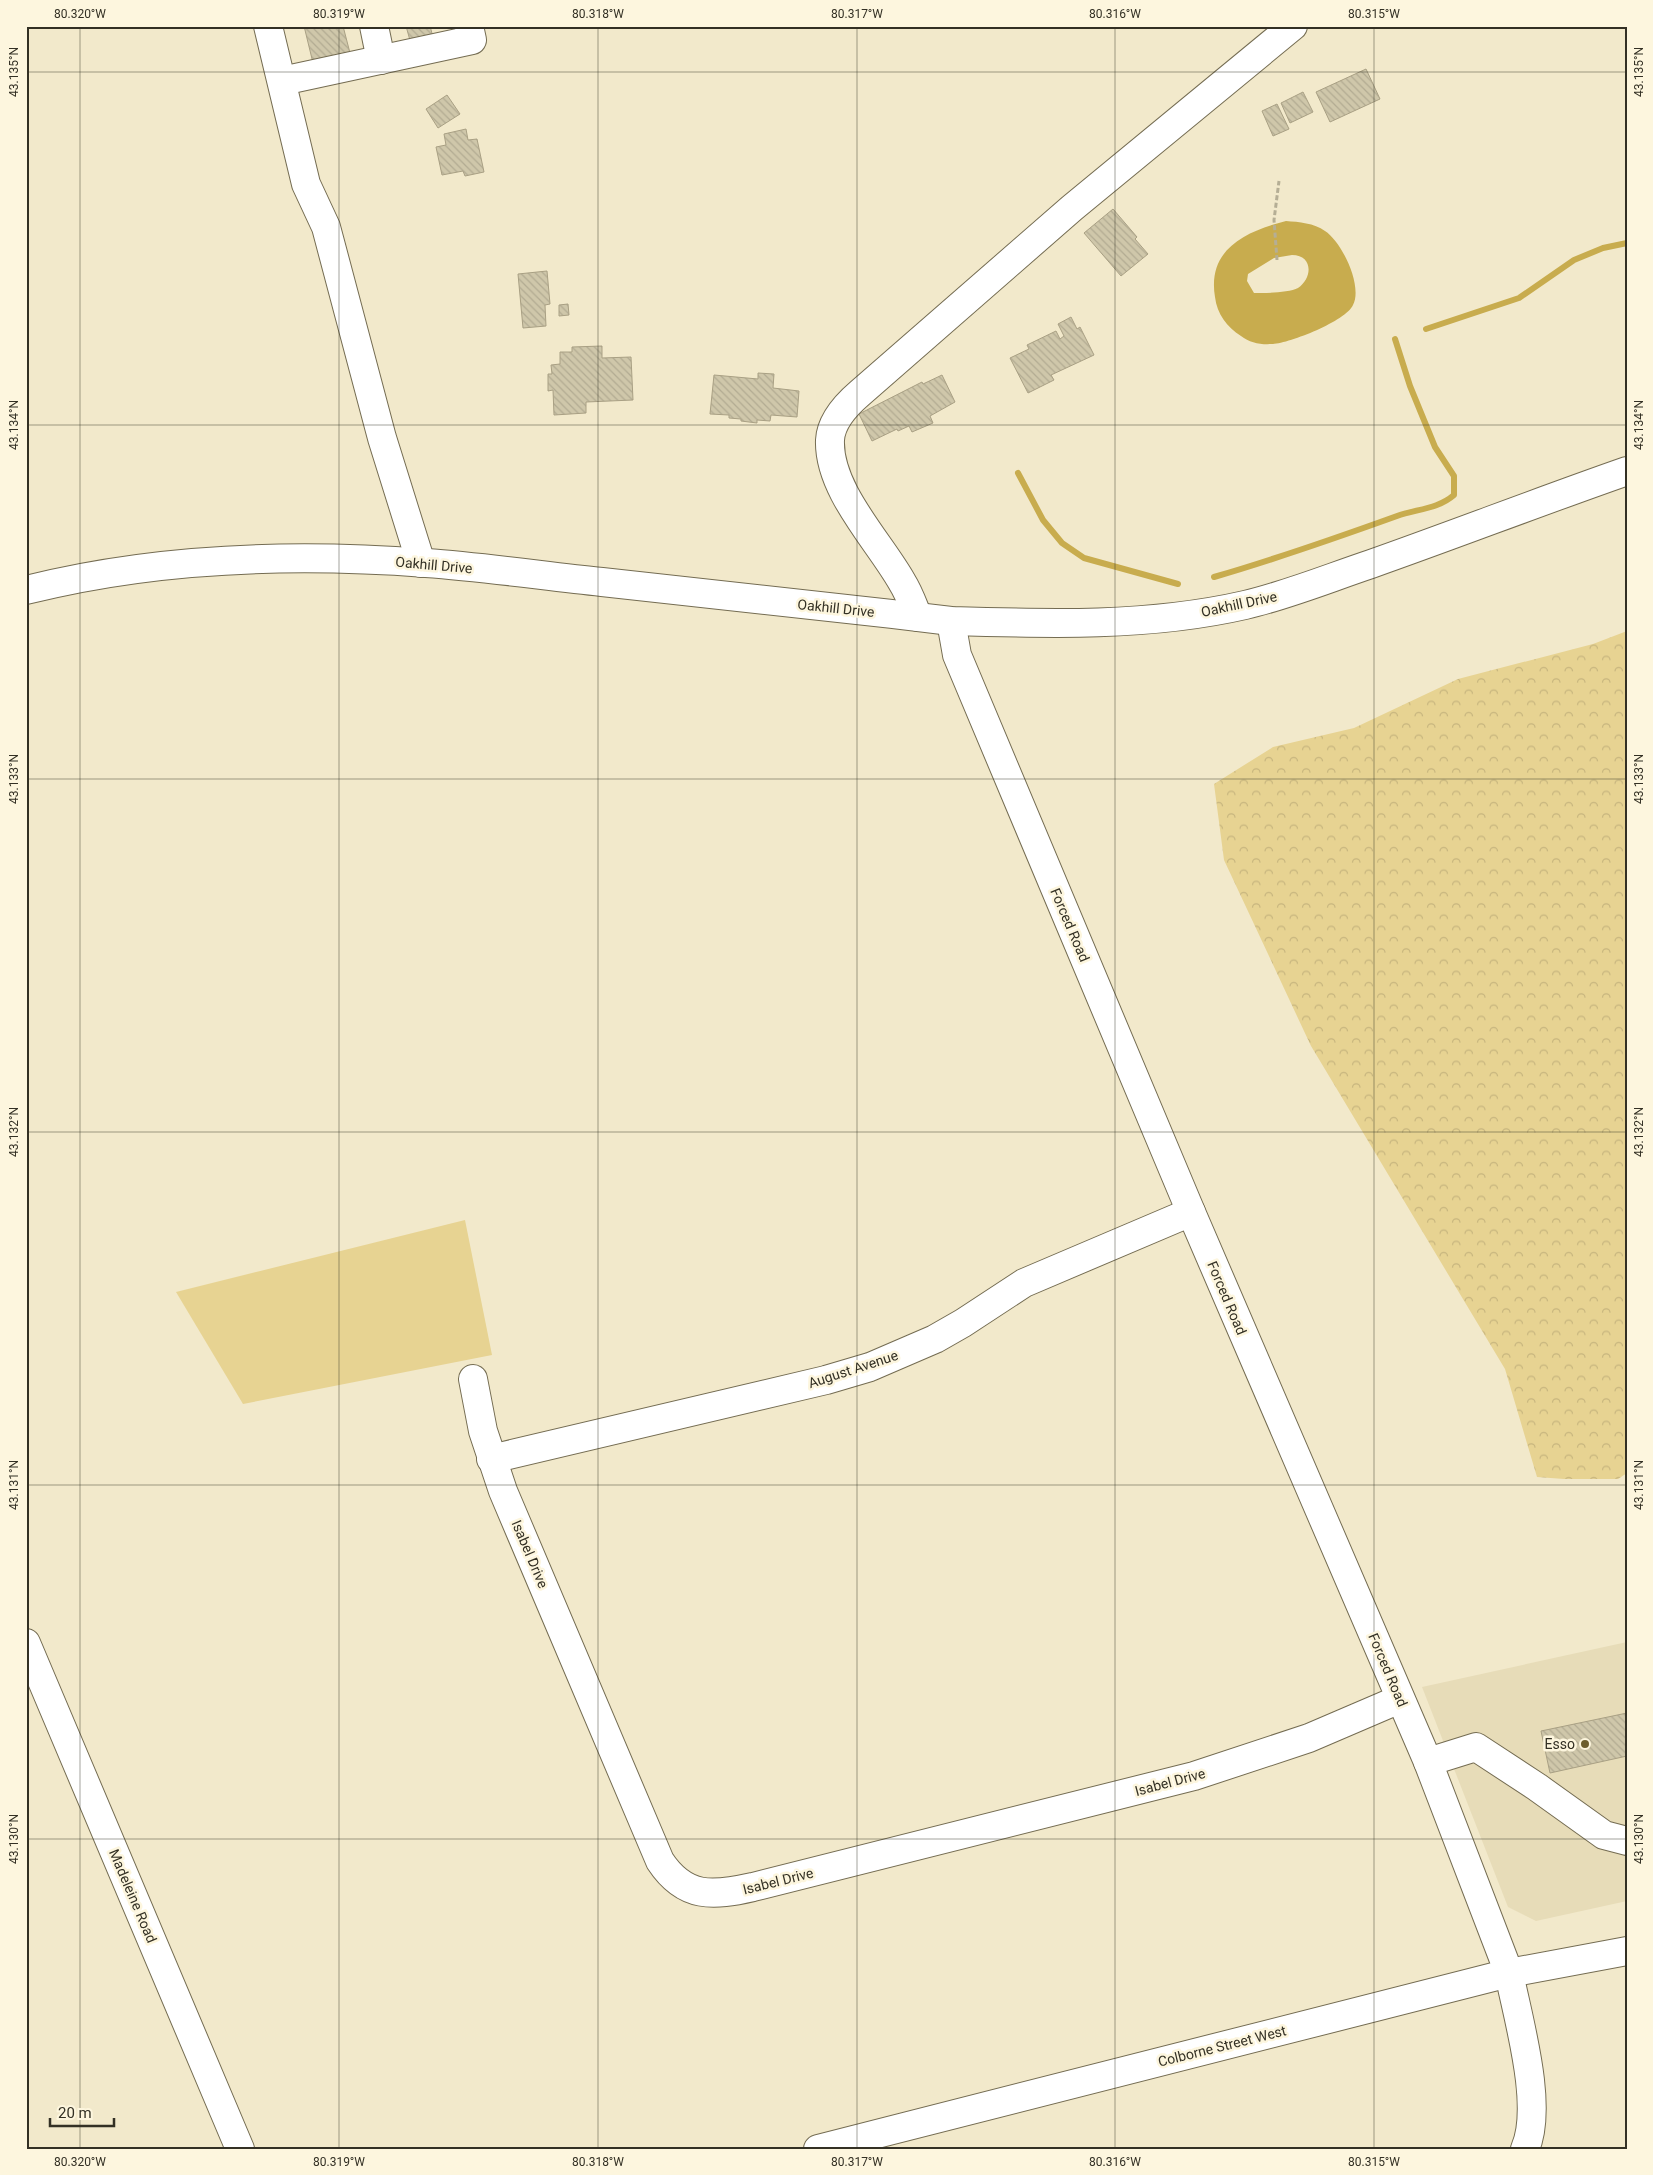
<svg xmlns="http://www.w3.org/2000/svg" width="1653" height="2175" font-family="Roboto,sans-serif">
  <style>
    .built { fill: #e7dcb8 }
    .forest { fill: url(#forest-crowns) }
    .green { fill: #e7d392 }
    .water { fill: #c8ac4e; fill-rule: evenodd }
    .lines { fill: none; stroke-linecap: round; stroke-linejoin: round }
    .stream { stroke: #c8ac4e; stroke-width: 6 }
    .building { fill: url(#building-back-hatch); stroke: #a9a084 }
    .minor-casing { stroke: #746c52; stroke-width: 30 }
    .major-casing { stroke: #746c52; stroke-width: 30 }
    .path { stroke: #b5ae95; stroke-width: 3; stroke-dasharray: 5 2.5; stroke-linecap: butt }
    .minor { stroke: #fff; stroke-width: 28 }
    .major { stroke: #fff; stroke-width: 28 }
    .ticks { fill: none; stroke: #333024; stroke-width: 1; stroke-opacity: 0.45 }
    .poi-dot { fill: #6d5e2c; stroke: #fdf6de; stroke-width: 2 }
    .labels { text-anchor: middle; stroke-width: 5; stroke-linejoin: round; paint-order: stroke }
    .street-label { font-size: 14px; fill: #333024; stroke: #fdf6de }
    .poi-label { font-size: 14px; fill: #333024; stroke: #fdf6de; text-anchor: end }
    .neatline { fill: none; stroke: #333024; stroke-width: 2 }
    .ticks-label { font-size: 12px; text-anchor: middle; fill: #333024 }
  </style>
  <defs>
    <pattern id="forest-crowns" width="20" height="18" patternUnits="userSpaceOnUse" patternTransform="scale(1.25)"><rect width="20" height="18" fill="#e7d392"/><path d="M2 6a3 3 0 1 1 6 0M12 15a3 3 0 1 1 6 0" fill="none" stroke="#c7b57e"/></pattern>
    <pattern id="building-back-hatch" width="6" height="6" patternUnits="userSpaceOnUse" patternTransform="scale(1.25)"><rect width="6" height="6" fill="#cfc7aa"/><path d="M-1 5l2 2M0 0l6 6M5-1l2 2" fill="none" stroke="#b2ab92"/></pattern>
  </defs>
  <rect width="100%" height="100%" fill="#f2e9cb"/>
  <!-- built -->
  <polygon class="built" points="1627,1642 1627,1901 1536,1921 1508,1907 1422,1687"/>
  <!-- forest -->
  <polygon class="forest" points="1627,631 1627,1473 1618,1479 1564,1479 1537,1477 1505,1369 1311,1046 1224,860 1214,784 1273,747 1354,728 1458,679 1593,644"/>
  <!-- green -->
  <polygon class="green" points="465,1220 492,1355 243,1404 176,1292"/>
  <!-- water -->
  <path class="water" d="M1286 221C1299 222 1314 223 1325 231 1342 242 1363 286 1353 305 1346 321 1290 343 1273 344 1261 345 1250 343 1241 336 1227 327 1217 314 1215 297 1207 249 1246 231 1286 221ZM1292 255C1313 255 1313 278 1298 288 1289 293 1264 293 1254 293L1247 281 1248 274 1274 258Z"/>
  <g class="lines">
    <!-- stream -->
    <g class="stream">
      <polyline points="1426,329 1519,298 1574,260 1603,248 1627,243"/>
      <polyline points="1018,473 1043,520 1062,543 1084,558 1178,584"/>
      <path d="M1214 577C1276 559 1336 538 1397 516 1417 509 1438 509 1454 495V476L1435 447 1410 386 1395 339"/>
    </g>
  </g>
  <!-- building -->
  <g class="building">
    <polygon points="304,26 343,26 350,53 313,63"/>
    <polygon points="406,26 430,26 433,37 411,44"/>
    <polygon points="1366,69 1380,99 1330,122 1316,92"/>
    <polygon points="1303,92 1313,112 1290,123 1281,103"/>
    <polygon points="447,95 460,114 438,128 426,109"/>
    <polygon points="1277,104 1289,129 1273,136 1262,111"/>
    <polygon points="466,129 468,140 477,139 484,172 465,176 463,171 442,175 436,147 446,145 444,134"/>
    <polygon points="1113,209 1137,237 1135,239 1148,254 1121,276 1084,233"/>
    <polygon points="547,271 550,304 545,305 546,326 523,328 518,274"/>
    <polygon points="568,304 569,315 559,316 559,305"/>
    <polygon points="1071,317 1077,329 1080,327 1094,355 1051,375 1054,380 1028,393 1010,358 1029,349 1027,345 1056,331 1060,339 1064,336 1058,324"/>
    <polygon points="602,346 602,358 631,357 633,400 586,402 586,413 554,415 553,390 548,391 548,374 552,374 551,365 560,364 560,352 572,352 572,347"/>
    <polygon points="758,373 774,374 773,388 799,391 797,417 771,415 770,421 757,420 757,423 741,421 741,419 729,418 729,415 710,414 714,375 758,379"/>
    <polygon points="942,375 955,402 930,416 933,423 912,432 909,426 898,431 897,429 872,441 859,414 922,382 923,384"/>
    <polygon points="1627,1713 1627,1756 1550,1773 1541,1731"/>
  </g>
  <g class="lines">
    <defs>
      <g id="minor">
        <polyline points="268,26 306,184 326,227 382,438 421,563"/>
        <polyline points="374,26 381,60"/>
        <polyline points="282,81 472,40 469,26"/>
        <path d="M26 590C157 557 292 553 426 563 485 567 544 576 602 582 719 595 835 607 951 621 1048 624 1149 627 1245 605 1288 595 1329 578 1371 564 1456 534 1541 501 1627 471"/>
        <path d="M918 617C913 605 909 593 902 582 879 541 828 490 830 440 831 421 846 405 860 393L1072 208 1293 26"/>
        <polyline points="951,621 957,655 1191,1212 1428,1762 1509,1973"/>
        <path d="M473 1379 483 1431 503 1491 660 1861C685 1899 713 1896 753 1887L1194 1776 1309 1738 1400 1699"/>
        <polyline points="491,1459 826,1380 870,1367 935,1339 963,1323 1024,1283 1191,1212"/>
        <polyline points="26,1643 240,2149"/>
        <polyline points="1428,1762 1476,1747 1537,1787 1604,1835 1627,1841"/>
      </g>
      <g id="major">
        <path d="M1509 1973C1518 2019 1544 2106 1525 2149"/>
        <polyline points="818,2149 1509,1973 1627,1951"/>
      </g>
    </defs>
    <!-- minor casing -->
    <use href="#minor" class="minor-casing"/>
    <!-- major casing -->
    <use href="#major" class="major-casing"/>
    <!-- path -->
    <polyline class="path" points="1277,260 1274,220 1279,181"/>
    <!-- minor -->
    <use href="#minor" class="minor"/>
    <!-- major -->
    <use href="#major" class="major"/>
  </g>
  <!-- ticks -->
  <path class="ticks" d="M80 26V2149M339 26V2149M598 26V2149M857 26V2149M1115 26V2149M1374 26V2149M26 72H1627M26 425H1627M26 779H1627M26 1132H1627M26 1485H1627M26 1839H1627"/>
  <!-- markers -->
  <circle class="poi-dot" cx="1585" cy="1744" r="5"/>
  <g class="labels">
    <!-- street labels -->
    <g class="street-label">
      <text transform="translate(434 565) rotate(5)" y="5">Oakhill Drive</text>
      <text transform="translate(1239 604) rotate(-12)" y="5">Oakhill Drive</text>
      <text transform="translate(836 608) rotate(6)" y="5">Oakhill Drive</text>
      <text transform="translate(1070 925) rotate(67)" y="5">Forced Road</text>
      <text transform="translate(1227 1298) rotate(67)" y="5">Forced Road</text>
      <text transform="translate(853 1369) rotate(-18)" y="5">August Avenue</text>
      <text transform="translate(530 1554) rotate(67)" y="5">Isabel Drive</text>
      <text transform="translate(1388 1670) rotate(67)" y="5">Forced Road</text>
      <text transform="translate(1170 1782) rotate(-15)" y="5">Isabel Drive</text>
      <text transform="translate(778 1881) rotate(-14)" y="5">Isabel Drive</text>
      <text transform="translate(133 1896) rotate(67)" y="5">Madeleine Road</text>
      <text transform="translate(1222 2046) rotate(-14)" y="5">Colborne Street West</text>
    </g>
    <!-- poi labels -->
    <g class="poi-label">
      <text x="1575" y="1749">Esso</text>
    </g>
  </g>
  <!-- border -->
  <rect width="1653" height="2175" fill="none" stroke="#fdf6de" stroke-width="55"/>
  <!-- scale -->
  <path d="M50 2118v8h64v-8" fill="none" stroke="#333024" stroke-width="2.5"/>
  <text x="58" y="2118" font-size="15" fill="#333024" stroke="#fdf6de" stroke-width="4" paint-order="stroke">20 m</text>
  <rect x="28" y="28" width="1598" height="2120" class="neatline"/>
  <g class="ticks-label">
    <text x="80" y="18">80.320°W</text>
    <text x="339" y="18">80.319°W</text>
    <text x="598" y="18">80.318°W</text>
    <text x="857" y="18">80.317°W</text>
    <text x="1115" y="18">80.316°W</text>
    <text x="1374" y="18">80.315°W</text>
    <text transform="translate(14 72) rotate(-90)" y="4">43.135°N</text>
    <text transform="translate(1639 72) rotate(-90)" y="4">43.135°N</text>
    <text transform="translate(14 425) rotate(-90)" y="4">43.134°N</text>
    <text transform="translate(1639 425) rotate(-90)" y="4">43.134°N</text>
    <text transform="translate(14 779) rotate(-90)" y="4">43.133°N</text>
    <text transform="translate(1639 779) rotate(-90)" y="4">43.133°N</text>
    <text transform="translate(14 1132) rotate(-90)" y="4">43.132°N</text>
    <text transform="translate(1639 1132) rotate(-90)" y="4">43.132°N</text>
    <text transform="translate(14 1485) rotate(-90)" y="4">43.131°N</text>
    <text transform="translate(1639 1485) rotate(-90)" y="4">43.131°N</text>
    <text transform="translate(14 1839) rotate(-90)" y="4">43.130°N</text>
    <text transform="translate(1639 1839) rotate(-90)" y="4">43.130°N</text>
    <text x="80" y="2166">80.320°W</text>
    <text x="339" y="2166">80.319°W</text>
    <text x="598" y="2166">80.318°W</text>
    <text x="857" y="2166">80.317°W</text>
    <text x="1115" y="2166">80.316°W</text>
    <text x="1374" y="2166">80.315°W</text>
  </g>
</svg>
